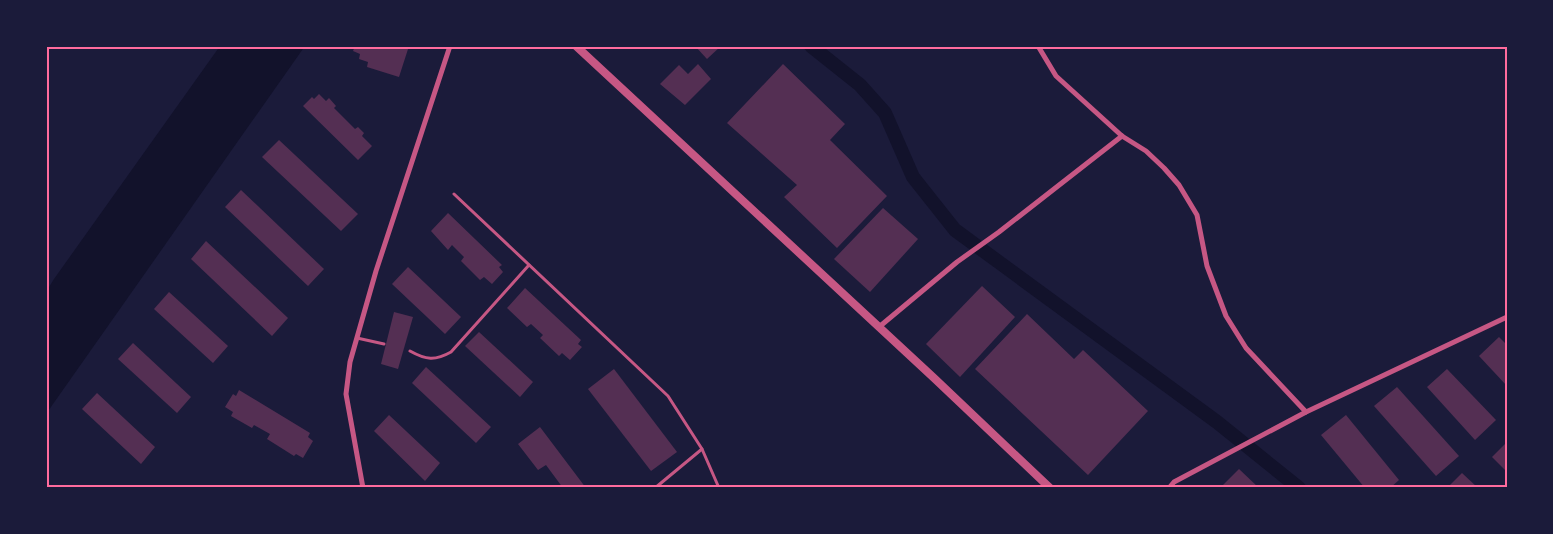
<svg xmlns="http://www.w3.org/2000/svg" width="1553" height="534" font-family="Cabin,sans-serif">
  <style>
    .water { fill: #12122b }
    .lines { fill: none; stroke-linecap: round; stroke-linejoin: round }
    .canal { stroke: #12122b; stroke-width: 14 }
    .building { fill: #542f53 }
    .service { stroke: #c65784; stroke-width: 3 }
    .minor { stroke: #c65784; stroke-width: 5 }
    .tertiary { stroke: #c65784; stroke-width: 8 }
    .neatline { fill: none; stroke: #ff6b9d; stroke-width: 2 }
  </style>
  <rect width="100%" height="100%" fill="#1b1b3a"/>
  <!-- water -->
  <polygon class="water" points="220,46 305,46 46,414 46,292 54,279"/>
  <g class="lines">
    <!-- canal -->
    <polyline class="canal" points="811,46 860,85 885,113 913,177 955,230 1217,422 1299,488"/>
  </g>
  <!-- building -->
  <g class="building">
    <polygon points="355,46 409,46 399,77 367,67 368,62 359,59 360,54 353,51"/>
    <polygon points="695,46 721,46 707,59"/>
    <polygon points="698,64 711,79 685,105 660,84 679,65 688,74"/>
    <polygon points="783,64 845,124 830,140 887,196 837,248 784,197 797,185 727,123"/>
    <polygon points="319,94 326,101 329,98 336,106 334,108 355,129 358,127 364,133 362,136 372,146 358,160 303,106 312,97 314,99"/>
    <polygon points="279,140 358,214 341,231 262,157"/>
    <polygon points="241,190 324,269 308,286 225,207"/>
    <polygon points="883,208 918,239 870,292 834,259"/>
    <polygon points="448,213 502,265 499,267 503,272 492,284 484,277 480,280 461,261 464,257 452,245 448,250 431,231"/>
    <polygon points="206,241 288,318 272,336 191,259"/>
    <polygon points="408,267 461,317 445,334 392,284"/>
    <polygon points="982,286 1015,317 960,377 926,344"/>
    <polygon points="525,288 581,340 578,344 582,347 570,360 562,353 559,356 540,338 543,335 531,324 527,327 507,308"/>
    <polygon points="169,292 228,346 213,363 154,309"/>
    <polygon points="394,312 413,317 398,369 381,364"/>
    <polygon points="1027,314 1074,359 1083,350 1148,411 1088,475 975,369"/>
    <polygon points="479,332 533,382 520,397 465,346"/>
    <polygon points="1499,337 1507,345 1507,386 1479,356"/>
    <polygon points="133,343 191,397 177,413 118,359"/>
    <polygon points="426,367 491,427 476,443 412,383"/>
    <polygon points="614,369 677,452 651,471 588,389"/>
    <polygon points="1447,369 1496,420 1475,440 1427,387"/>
    <polygon points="1397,387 1459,456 1436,476 1374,406"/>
    <polygon points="239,390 310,433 308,437 313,441 303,458 296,454 294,456 267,439 270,434 254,425 252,428 231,416 233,412 225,407 233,394 236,396"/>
    <polygon points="97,393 155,447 141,464 82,409"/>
    <polygon points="389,415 440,463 425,481 374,431"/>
    <polygon points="1346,415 1399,480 1390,488 1365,488 1321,435"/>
    <polygon points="540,427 586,488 563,488 546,465 538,470 518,444"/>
    <polygon points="1507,442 1507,472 1492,457"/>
    <polygon points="1239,469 1259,488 1220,488"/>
    <polygon points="1462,473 1478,488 1447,488"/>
  </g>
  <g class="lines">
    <!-- service -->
    <g class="service">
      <polyline points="454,194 668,396 702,449 655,488"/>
      <polyline points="357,338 384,344"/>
      <path d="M410 351C426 360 435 361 451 352L529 265"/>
      <polyline points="702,449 719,488"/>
    </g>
    <!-- minor -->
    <g class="minor">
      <polyline points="1038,46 1056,76 1122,136 1146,151 1164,168 1179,185 1197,215 1207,266 1226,316 1246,348 1306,412"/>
      <polyline points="879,327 957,262 999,232 1122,136"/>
      <polyline points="363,488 346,394 350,362 376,271 450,46"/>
      <polyline points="1169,488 1174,482 1306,412 1507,317"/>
    </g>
    <!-- tertiary -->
    <polyline class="tertiary" points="576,46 934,378 1050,488"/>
  </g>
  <!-- border -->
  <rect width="1553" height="534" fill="none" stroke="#1b1b3a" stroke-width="95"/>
  <rect x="48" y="48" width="1458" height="438" class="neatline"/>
</svg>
